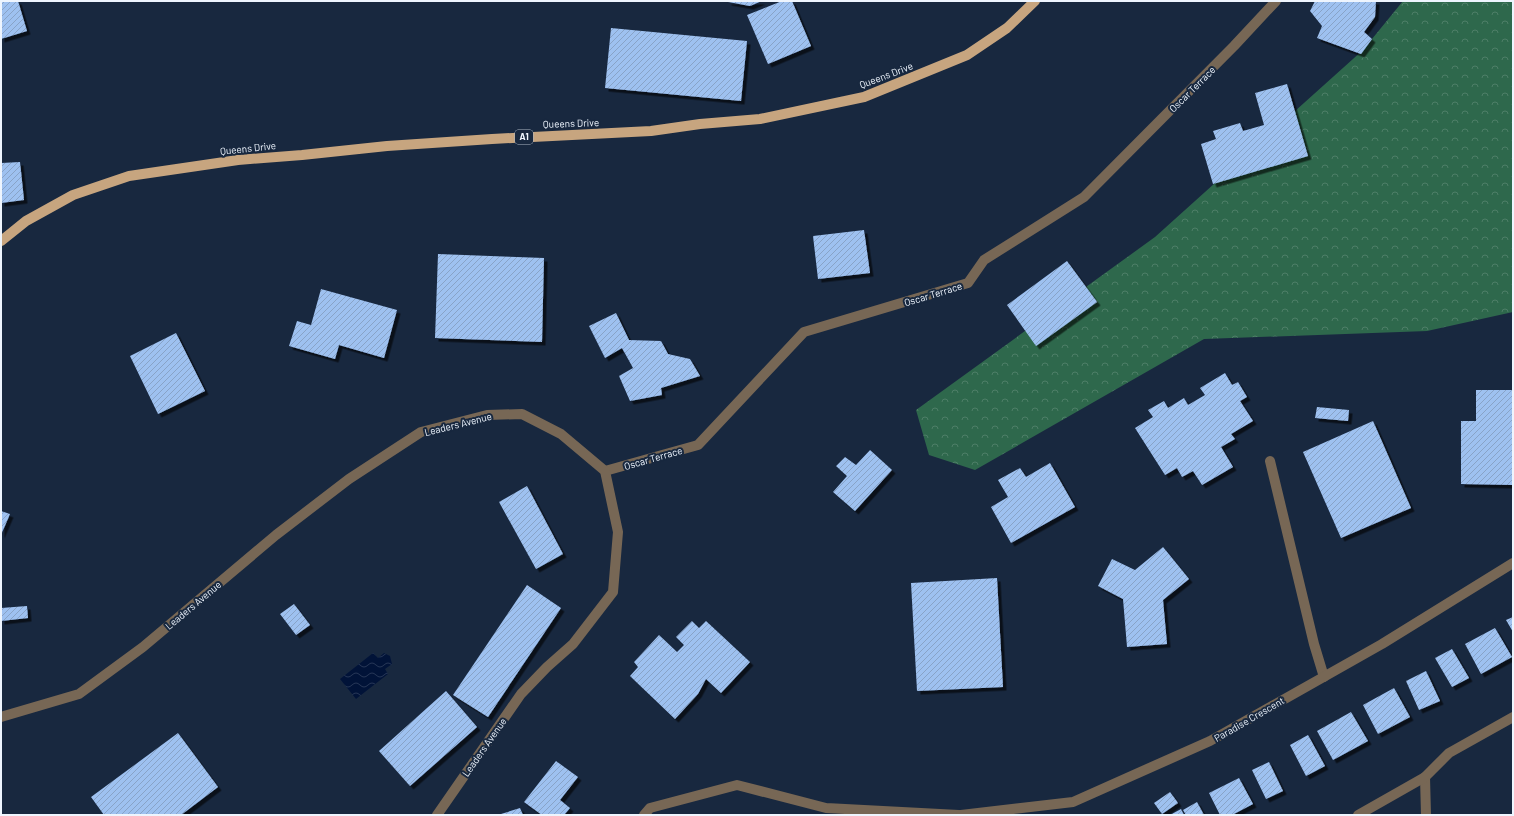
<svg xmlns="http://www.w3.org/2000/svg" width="1514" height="816" font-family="Barlow,sans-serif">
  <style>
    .forest { fill: url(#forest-crowns) }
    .water { fill: url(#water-waves) }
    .building { fill: url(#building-hatch); filter: url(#shadow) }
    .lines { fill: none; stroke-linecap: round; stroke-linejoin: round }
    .minor { stroke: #776755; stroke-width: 10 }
    .major { stroke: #c7a57f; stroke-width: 10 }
    .labels { text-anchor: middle; stroke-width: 4; stroke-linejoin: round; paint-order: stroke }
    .shield { fill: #18283f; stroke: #aeb8c5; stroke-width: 1 }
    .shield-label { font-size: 9px; font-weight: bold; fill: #eef5fe }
    .street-label { font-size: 10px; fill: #eef5fe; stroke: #18283f }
  </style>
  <defs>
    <pattern id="forest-crowns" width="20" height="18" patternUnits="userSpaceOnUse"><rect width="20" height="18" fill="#2e684c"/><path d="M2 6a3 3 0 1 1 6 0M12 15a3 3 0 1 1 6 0" fill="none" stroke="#4d7e67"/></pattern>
    <pattern id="water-waves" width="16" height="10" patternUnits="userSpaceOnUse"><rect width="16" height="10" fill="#011338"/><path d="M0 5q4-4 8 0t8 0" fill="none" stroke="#263656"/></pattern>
    <pattern id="building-hatch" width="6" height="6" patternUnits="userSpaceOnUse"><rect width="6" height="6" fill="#9ec1f0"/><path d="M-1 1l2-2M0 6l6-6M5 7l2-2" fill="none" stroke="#88a3c7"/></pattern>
    <filter id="shadow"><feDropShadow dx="3.5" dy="3.5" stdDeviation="0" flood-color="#0009"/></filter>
  </defs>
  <rect width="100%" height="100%" fill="#18283f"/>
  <!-- forest -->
  <polygon class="forest" points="1403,1 1513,1 1513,312 1427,331 1204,339 975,470 929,455 916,410 1155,237 1363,50"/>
  <!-- water -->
  <polygon class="water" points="373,653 378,658 384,653 390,656 392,664 385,669 388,674 356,699 340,679"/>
  <!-- building -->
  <g class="building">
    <polygon points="1,1 18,1 27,31 1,39"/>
    <polygon points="728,1 762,1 750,6 728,2"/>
    <polygon points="782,1 792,1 811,46 768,64 747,15"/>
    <polygon points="1315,1 1376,1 1375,17 1364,32 1372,39 1361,54 1317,38 1322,26 1310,11"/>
    <polygon points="611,28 747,41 741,101 605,88"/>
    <polygon points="1287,84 1308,156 1213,184 1201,144 1216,139 1213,131 1240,123 1243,131 1264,125 1255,93"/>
    <polygon points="20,162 24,200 1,203 1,163"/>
    <polygon points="864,230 870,273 818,279 813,236"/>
    <polygon points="438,254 544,258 542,342 435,338"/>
    <polygon points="1067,261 1097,302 1036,346 1007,305"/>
    <polygon points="321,289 397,310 384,358 339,345 335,359 289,346 297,321 311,325"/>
    <polygon points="616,313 629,340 661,341 668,354 690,359 700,376 661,388 662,395 630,401 619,376 633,368 622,348 605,358 589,326"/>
    <polygon points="176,333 205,391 158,414 130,356"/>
    <polygon points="1225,373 1232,385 1238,382 1247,397 1240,401 1253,421 1231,434 1235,439 1221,447 1233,467 1202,485 1193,471 1182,477 1177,468 1165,475 1135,428 1153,417 1148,410 1164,401 1168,408 1184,398 1188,405 1205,395 1200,388"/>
    <polygon points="1476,390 1513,390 1513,485 1461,484 1461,421 1476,421"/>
    <polygon points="1317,407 1349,410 1348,421 1315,418"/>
    <polygon points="1373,421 1411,508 1341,538 1303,452"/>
    <polygon points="870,450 892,470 855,511 833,492 847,476 836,466 845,457 856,465"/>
    <polygon points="1050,463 1075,507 1011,543 991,507 1008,497 998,480 1020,468 1026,477"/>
    <polygon points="527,486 563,554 536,569 499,502"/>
    <polygon points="1,511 10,514 1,535"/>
    <polygon points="1163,547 1189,579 1163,600 1167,644 1127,647 1123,599 1098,586 1112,559 1135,570"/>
    <polygon points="997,578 1003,687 917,691 911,583"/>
    <polygon points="527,585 561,608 488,717 453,695"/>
    <polygon points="294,604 310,625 296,635 280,614"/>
    <polygon points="27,606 28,618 1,621 1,608"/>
    <polygon points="1513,617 1513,632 1506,620"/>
    <polygon points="692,621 699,628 706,621 750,662 721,693 706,679 698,694 675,719 630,676 638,667 634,662 659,635 677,652 684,645 676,637"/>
    <polygon points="1495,628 1512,657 1481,674 1465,644"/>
    <polygon points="1452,649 1469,678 1452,687 1435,658"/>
    <polygon points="1426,671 1440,701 1419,710 1406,681"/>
    <polygon points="1394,688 1410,717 1378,734 1363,705"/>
    <polygon points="446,691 477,727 410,786 379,751"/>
    <polygon points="1351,712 1368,741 1333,760 1317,731"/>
    <polygon points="178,733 218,787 181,815 104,815 91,797"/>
    <polygon points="1308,735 1325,766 1306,776 1290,745"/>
    <polygon points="556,761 578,777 560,800 570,808 564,815 542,815 524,802"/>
    <polygon points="1269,762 1283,791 1266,799 1252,770"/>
    <polygon points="1239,778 1253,804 1232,815 1220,815 1209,793"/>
    <polygon points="1170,792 1178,803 1162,814 1154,803"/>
    <polygon points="1197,802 1204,815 1186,815 1183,810"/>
    <polygon points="520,808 523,815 501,815 501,814"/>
    <polygon points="1181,809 1184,815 1170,815"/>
  </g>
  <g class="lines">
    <!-- minor -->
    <g class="minor">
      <polyline points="1270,461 1314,644 1324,677"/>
      <polyline points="605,471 698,445 804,332 968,283 984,260 1084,197 1234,46 1276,1"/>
      <polyline points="1,717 79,694 143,647 276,535 349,479 421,432 487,415 522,414 561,434 605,471 618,532 613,592 573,644 547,667 521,694 437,815"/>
      <polyline points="1425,777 1426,815"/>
      <polyline points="644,815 650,808 737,785 826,808 959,815"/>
      <polyline points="961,815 1073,802 1210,741 1382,644 1513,563"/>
      <polyline points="1358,815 1425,777 1449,753 1513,717"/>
    </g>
    <!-- major -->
    <polyline class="major" points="1,241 26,221 73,195 129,176 238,160 302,155 387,146 492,139 651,131 700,124 760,119 864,97 967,55 1007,28 1035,1"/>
  </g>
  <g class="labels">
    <!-- shield labels -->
    <rect class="shield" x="515" y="130" width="18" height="14" rx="3"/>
    <g class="shield-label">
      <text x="524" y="140">A1</text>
    </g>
    <!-- street labels -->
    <g class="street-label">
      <text transform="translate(886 75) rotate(-21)" y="4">Queens Drive</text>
      <text transform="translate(1192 89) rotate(-45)" y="4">Oscar Terrace</text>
      <text transform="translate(571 123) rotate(-2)" y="4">Queens Drive</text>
      <text transform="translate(248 148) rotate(-6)" y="4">Queens Drive</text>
      <text transform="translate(933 294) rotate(-17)" y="4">Oscar Terrace</text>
      <text transform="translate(458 424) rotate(-14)" y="4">Leaders Avenue</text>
      <text transform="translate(653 458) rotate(-16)" y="4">Oscar Terrace</text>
      <text transform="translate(193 605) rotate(-40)" y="4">Leaders Avenue</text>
      <text transform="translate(1249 719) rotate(-30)" y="4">Paradise Crescent</text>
      <text transform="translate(484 747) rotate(-55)" y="4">Leaders Avenue</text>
    </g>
  </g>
  <!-- border -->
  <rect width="1514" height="816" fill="none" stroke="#eef5fe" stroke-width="4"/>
</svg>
